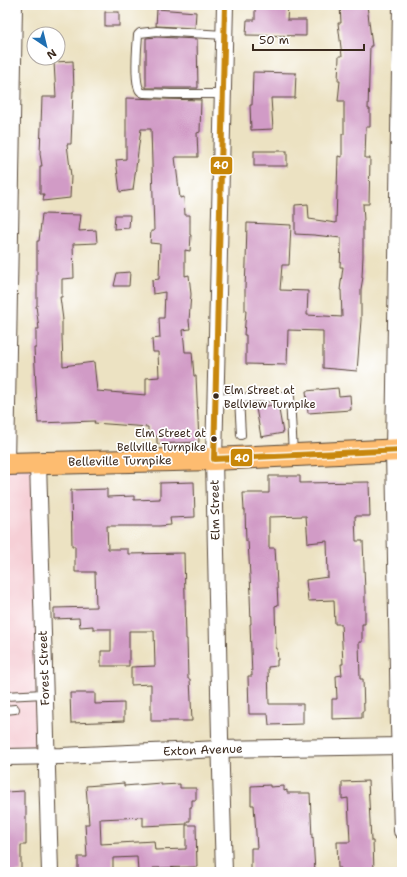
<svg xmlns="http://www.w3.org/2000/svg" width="407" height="877" font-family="'Shantell Sans',sans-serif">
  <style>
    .built { fill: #f6cfd6 }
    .building { fill: #d19bc6 }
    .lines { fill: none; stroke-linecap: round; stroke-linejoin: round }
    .lane-casing { stroke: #564637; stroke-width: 10 }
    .street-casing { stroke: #564637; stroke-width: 18 }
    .primary-casing { stroke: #564637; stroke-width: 24 }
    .lane { stroke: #fff; stroke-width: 8 }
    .street { stroke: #fff; stroke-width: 16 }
    .primary { stroke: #fdbc70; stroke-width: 22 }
    .bus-1-casing { stroke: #fff; stroke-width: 9 }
    .bus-1 { stroke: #c88708; stroke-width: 6 }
    .bus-dot { fill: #3b2a1e; stroke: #fff; stroke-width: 1.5 }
    .labels { text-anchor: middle; stroke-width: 3.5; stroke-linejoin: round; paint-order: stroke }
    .bus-label { font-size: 11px; fill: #3b2a1e; stroke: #fff; text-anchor: start }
    .street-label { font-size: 12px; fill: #3b2a1e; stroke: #fff }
    .line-badge { stroke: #fff; stroke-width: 1.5 }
    .badge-label { font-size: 11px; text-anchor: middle; font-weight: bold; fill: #fff }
  </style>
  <rect width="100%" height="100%" fill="#fff"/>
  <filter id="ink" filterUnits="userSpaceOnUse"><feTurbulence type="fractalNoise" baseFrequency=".025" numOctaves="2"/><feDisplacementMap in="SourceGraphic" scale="8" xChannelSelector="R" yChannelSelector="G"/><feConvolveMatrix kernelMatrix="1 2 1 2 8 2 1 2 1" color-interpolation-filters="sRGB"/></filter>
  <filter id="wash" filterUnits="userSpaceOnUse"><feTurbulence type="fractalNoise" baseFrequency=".012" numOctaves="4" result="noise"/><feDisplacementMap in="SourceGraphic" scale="16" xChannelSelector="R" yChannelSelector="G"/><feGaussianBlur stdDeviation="0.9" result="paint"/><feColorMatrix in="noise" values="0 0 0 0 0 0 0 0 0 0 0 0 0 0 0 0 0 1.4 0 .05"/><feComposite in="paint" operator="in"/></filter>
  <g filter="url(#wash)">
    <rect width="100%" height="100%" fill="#ece2c2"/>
    <!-- built -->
    <polygon class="built" points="38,463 46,756 5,757 5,464"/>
    <g id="blocks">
      <!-- building -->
      <g class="building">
        <polygon points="255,5 288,5 287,20 306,20 306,36 246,35 247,20 255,20"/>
        <polygon points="340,5 367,5 372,46 370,46 368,109 370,109 370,127 366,127 365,158 370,158 369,204 363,204 364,221 363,221 363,256 362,277 363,277 361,289 361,320 357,371 323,368 323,331 288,330 287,365 246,364 246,335 244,335 246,311 245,311 245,288 246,263 247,223 291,225 289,265 282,265 280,290 308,291 307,315 342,317 341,290 340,290 343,267 340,267 341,245 341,238 314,235 295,234 295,205 308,204 309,219 336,223 338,156 342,157 342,134 344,134 344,101 338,101 340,81 338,81 339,56 342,56 338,23 341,23"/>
        <polygon points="157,9 196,12 195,28 156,26"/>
        <rect x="105" y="12" width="14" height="14"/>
        <polygon points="157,37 197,39 198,88 146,88 146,38"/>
        <polygon points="73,61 74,91 73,91 71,144 67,144 71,176 70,198 43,201 44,194 40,194 40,166 42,166 40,154 42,97 56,97 54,62"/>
        <polygon points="253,72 296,73 295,98 271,98 273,129 251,130 250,105 252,105"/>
        <polygon points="126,98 201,100 200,132 197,133 198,157 175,157 180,198 184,197 185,215 190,215 190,235 191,235 190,251 185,250 185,276 189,275 191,294 189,321 190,329 183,330 185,352 192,352 194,376 196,376 199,442 157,444 157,436 148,437 148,427 94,423 95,421 38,423 34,348 36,348 36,329 39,329 36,306 37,306 37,241 39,241 42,214 81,215 79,231 96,230 97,243 73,244 74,278 62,279 62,297 60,297 63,320 62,320 62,336 63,366 94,362 97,391 146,395 146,378 159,377 158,352 153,352 152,339 160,338 159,318 164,318 165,292 153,294 152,280 159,279 160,244 150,243 151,231 154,231 151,129 141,129 133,190 120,192 116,160 126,159"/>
        <rect x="254" y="151" width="33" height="15"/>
        <polygon points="115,215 130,215 129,228 114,229"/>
        <polygon points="130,272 129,286 114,286 117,273"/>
        <polygon points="338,388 339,396 350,395 351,410 308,413 306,391"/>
        <polygon points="278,404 283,433 261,437 256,408"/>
        <polygon points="269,476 300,476 300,483 369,482 370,516 355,516 356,541 363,541 365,592 365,624 362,624 362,642 359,642 360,679 363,679 364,711 362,711 362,718 332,719 332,699 337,699 336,676 342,675 341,664 343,664 341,624 335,624 334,600 308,601 306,580 328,577 327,541 308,543 306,516 269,517 269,548 275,548 276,565 278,605 275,606 276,648 277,648 278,660 277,660 277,666 268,667 269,704 303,704 303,724 269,725 268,714 249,714 248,676 252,676 250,624 251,624 250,595 251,594 248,541 246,541 245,510 244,510 243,493 269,493"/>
        <polygon points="194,482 195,517 170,518 171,525 159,526 107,526 108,549 128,549 128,554 184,553 186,639 187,639 188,679 190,679 192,721 151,721 151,684 131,685 131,667 155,666 154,631 129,631 129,666 101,666 101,651 111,651 111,629 93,629 93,626 80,627 79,618 54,619 54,608 96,607 95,572 75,572 75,546 72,546 71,490 107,489 107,497 134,496 134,500 160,499 160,483"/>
        <polygon points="70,693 95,693 95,704 124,703 124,721 71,723"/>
        <polygon points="368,781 371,841 373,841 374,871 341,872 341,868 338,868 337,842 350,842 348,798 342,799 342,782"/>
        <polygon points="124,783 124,786 161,783 161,785 180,784 180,788 196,788 196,800 192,800 192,807 190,807 190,821 187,821 187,824 143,826 143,817 100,819 101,844 154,841 155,850 186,849 186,825 196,825 197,867 153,868 153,872 138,872 137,857 113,858 113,870 110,870 110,872 78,872 78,857 87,857 85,824 89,824 86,786"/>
        <polygon points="270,785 270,787 284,786 284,791 287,790 287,793 310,793 312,838 313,837 315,872 251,872 251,848 257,848 254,805 251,805 251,786"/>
        <polygon points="24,791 24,806 26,806 26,845 21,845 21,872 5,872 5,792"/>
      </g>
    </g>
  </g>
  <g filter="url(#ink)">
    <use href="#blocks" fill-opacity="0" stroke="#564637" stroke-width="1"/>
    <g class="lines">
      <defs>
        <g id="lane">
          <path d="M222 94H171L144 93C141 92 140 92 139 89 134 78 137 48 138 35L140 33 157 31 224 35"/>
          <polyline points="215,398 290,397 293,454"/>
          <polyline points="239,398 241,435"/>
          <polyline points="5,696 44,694"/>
          <polyline points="5,710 15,709"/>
        </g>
        <g id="street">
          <polyline points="401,5 394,450 399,725 402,831"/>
          <polyline points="38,463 50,872"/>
          <polyline points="6,464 14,5"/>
          <polyline points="5,757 61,756 220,749 402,746"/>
          <polyline points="224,872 220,737 214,459 225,5"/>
        </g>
        <polyline id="primary" points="5,464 214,459 402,450"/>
      </defs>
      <!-- lane casing -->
      <use href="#lane" class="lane-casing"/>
      <!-- street casing -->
      <use href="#street" class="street-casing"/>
      <!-- primary casing -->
      <use href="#primary" class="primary-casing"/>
      <!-- lane -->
      <use href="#lane" class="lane"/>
      <!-- street -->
      <use href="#street" class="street"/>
      <!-- primary -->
      <use href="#primary" class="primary"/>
      <defs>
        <polyline id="bus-1" points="225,5 214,459 402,450"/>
      </defs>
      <!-- bus-1 casing -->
      <use href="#bus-1" class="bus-1-casing"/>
      <!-- bus-1 -->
      <use href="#bus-1" class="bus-1"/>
    </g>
  </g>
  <!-- markers -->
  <g class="bus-dot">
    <circle cx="216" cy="396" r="3.5"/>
    <circle cx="214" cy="439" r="3.5"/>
  </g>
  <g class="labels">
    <!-- bus labels -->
    <g class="bus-label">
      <text x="224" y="394">Elm Street at<tspan x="224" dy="14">Bellview Turnpike</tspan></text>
      <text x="206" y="437" text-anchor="end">Elm Street at<tspan x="206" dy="14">Bellville Turnpike</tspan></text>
    </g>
    <!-- street labels -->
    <g class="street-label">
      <text transform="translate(120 461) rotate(-1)" y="4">Belleville Turnpike</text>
      <text transform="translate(215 510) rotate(-91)" y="4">Elm Street</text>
      <text transform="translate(44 668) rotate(-92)" y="4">Forest Street</text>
      <text transform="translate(203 750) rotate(-2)" y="4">Exton Avenue</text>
    </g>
  </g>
  <g class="line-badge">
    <rect x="210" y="156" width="23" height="19" rx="4" fill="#c88708"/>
    <rect x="230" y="448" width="23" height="19" rx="4" fill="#c88708"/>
  </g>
  <g class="badge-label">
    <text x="221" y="169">40</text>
    <text x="242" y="462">40</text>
  </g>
  <!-- margin -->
  <rect width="407" height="877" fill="none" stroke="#fff" stroke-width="20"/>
  <!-- north arrow -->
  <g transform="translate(46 46) rotate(145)"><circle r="19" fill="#ffffff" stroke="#b1aaa5"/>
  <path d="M0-3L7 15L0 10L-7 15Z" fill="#1f6fb2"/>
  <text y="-6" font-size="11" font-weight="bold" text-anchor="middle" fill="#3b2a1e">N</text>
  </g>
  <!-- scale -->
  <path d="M253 44v6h111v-6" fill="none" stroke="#3b2a1e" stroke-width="2"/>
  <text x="259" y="44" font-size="12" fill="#3b2a1e" stroke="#ffffff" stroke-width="3" paint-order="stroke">50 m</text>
</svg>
